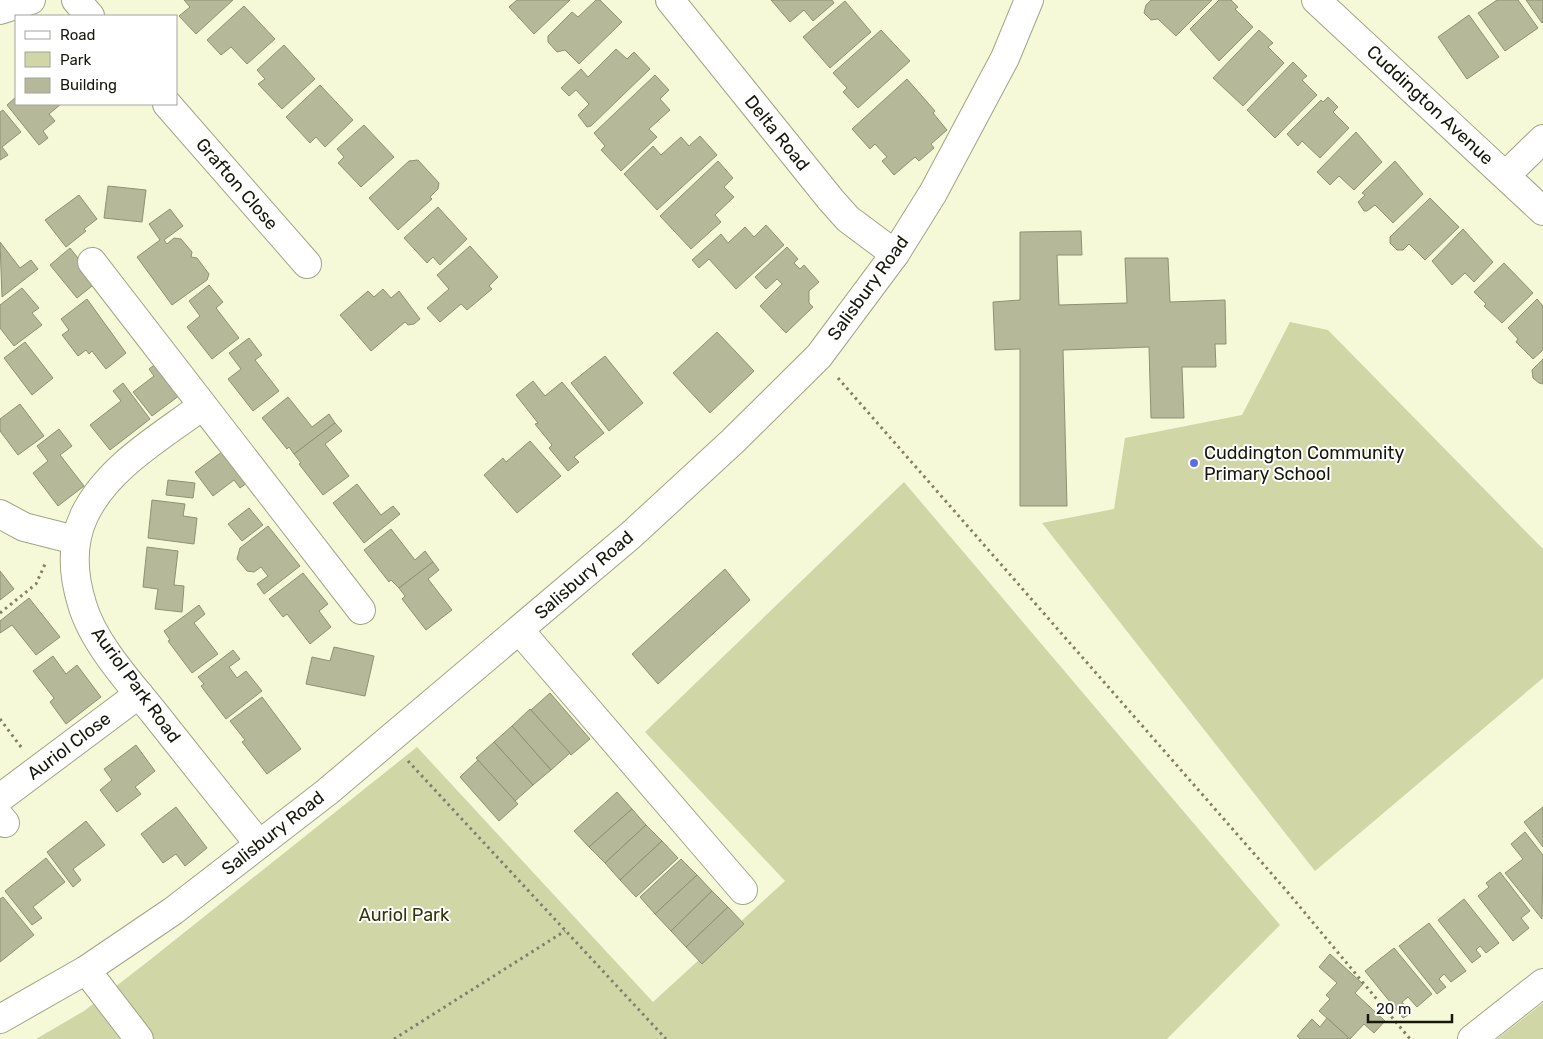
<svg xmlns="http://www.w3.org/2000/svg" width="1543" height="1039" font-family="Rubik,sans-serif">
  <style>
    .green { fill: #d1d6a6 }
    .building { fill: #b5b899; stroke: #8e9172 }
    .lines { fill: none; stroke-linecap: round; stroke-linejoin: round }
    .minor-casing { stroke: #a1a585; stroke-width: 30 }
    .path { stroke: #7e806a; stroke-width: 3; stroke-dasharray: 2.5 4; stroke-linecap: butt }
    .minor { stroke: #fff; stroke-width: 28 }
    .poi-dot { fill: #616be3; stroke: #fff; stroke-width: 2 }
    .labels { text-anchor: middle; stroke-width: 4; stroke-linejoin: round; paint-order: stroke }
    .street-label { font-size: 18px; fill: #17180c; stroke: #fff }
    .poi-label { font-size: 18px; fill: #17180c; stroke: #fff; text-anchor: start }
    .park-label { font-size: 18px; fill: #333508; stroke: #fff }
  </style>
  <rect width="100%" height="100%" fill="#f5f9d7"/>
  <!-- green -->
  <g class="green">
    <polygon points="1290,322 1328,330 1543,549 1543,678 1315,871 1042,523 1114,509 1125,438 1242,415"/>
    <polygon points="904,482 1280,925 1167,1039 36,1039 84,1011 146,963 417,747 653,1002 785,881 645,732"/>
    <polygon points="1543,1003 1543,1039 1497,1039"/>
  </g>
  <!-- building -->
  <g class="building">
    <polygon points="184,0 233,0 196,34 179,16 190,7"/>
    <polygon points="517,0 570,0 534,34 509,7"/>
    <polygon points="596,0 600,0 622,22 579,64 565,50 557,52 548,42 548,36 572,12 578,17"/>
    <polygon points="771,0 832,0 834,3 813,21 804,10 790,22"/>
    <polygon points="1151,0 1212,0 1176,36 1158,19 1151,20 1144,13 1146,5"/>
    <polygon points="1219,0 1231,0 1238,7 1235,9 1253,27 1219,61 1190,29"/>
    <polygon points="1497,0 1518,0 1538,28 1505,51 1478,13"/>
    <polygon points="1526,0 1543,0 1543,22 1542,23"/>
    <polygon points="845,1 871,32 830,68 803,37"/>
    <polygon points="244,6 275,39 247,64 231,47 221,55 207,40"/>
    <polygon points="1469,15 1499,57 1467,79 1438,37"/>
    <polygon points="881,30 910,61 858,108 843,92 847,88 833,73"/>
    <polygon points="1259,30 1273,43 1268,47 1284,63 1243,106 1213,78"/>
    <polygon points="284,45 315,79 282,109 258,84 265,79 257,70"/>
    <polygon points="616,49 627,59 634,52 650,69 591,126 587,127 578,115 589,104 576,90 569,96 561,88 581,69 588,77"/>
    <polygon points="1293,62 1307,76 1302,80 1317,95 1275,138 1247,110"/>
    <polygon points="655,75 669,90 660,99 670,110 649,129 657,137 621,171 601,150 605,146 594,133"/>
    <polygon points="907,79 935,111 933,113 947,130 931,144 934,148 919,161 915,157 894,175 882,161 887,157 875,144 870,149 852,129"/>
    <polygon points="320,85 353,120 325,147 316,137 310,143 286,117"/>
    <polygon points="16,97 16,104 61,104 49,114 55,121 43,131 48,138 39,145 7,105"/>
    <polygon points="1328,97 1338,107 1333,112 1349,128 1320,158 1302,141 1298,146 1287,134 1321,100 1323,102"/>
    <polygon points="3,110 21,132 2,147 8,155 0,160 0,112"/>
    <polygon points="364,125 394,157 361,187 338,163 344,157 337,149"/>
    <polygon points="1356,132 1382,162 1354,190 1339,176 1330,185 1317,172"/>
    <polygon points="700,136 717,155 657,210 624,174 653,146 661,155 681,137 689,146"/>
    <polygon points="418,160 439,183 438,189 430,197 432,199 398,230 369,198 409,161"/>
    <polygon points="718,161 733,178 724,187 734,197 715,215 721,222 691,249 660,216"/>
    <polygon points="1395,161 1423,194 1393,223 1375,205 1367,211 1364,211 1358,202 1365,195 1362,193"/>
    <polygon points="108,186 146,190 142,222 104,218"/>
    <polygon points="79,195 97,219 84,229 86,231 66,247 45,220"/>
    <polygon points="1430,198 1459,227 1425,260 1409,244 1403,250 1397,250 1390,243 1390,237"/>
    <polygon points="438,207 467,239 440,265 433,257 427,263 404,238"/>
    <polygon points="170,209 183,226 164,240 167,244 174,238 181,239 192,252 191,257 197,258 209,274 207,280 172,305 137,257 160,240 149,224"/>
    <polygon points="766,225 784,245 736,289 709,259 699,268 692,260 721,234 728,243 745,227 754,237"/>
    <polygon points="1463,229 1493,262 1474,282 1465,273 1452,285 1432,261"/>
    <polygon points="1081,231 1082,255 1057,255 1059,305 1127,303 1125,258 1168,258 1170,302 1225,300 1226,344 1215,344 1216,367 1182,367 1184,418 1151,418 1149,347 1063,350 1067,506 1020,506 1020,349 995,350 993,302 1020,300 1020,232"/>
    <polygon points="0,242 20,268 31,260 38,269 2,297"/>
    <polygon points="470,246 498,277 489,286 492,289 467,310 461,304 440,322 427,308 449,289 437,275"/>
    <polygon points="787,247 798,259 794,263 800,269 804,265 819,282 809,291 809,303 813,307 786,333 760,306 782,284 777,279 766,289 755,277"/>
    <polygon points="70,248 97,282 77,298 50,265"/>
    <polygon points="1504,263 1533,293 1502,323 1484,306 1486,304 1474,292"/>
    <polygon points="209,285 223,302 216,308 239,338 212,359 187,327 200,316 189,301"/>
    <polygon points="22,288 39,308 32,313 42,325 14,346 0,328 0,305"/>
    <polygon points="383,289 391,298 399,291 420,319 414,324 408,325 405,322 371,351 340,315 368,291 374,297"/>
    <polygon points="87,299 126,353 106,369 92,351 89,354 86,350 78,356 62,335 69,330 61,319"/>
    <polygon points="1537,299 1543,306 1543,350 1533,359 1516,342 1518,339 1508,328"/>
    <polygon points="717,332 754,371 710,413 673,373"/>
    <polygon points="249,338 262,355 255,360 279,391 253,411 228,379 241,369 229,353"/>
    <polygon points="25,342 53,378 32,395 4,358"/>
    <polygon points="605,356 643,403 609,431 571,383"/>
    <polygon points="1543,359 1543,384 1539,383 1533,378 1532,370"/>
    <polygon points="160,361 184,392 152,416 133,392 154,376 149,369"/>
    <polygon points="533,381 545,396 562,382 604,433 574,457 579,462 568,471 549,448 552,445 535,424 538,423 516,395"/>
    <polygon points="123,383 150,419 110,450 90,425 121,401 113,391"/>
    <polygon points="288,397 312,427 329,414 335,423 294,454 289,447 287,449 262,418"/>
    <polygon points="20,404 44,436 18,455 0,431 0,419"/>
    <polygon points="335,423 342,431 325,444 349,476 323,495 299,464 301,463 294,454"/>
    <polygon points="59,429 72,446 60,455 84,486 58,506 33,473 48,461 37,446"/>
    <polygon points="530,441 561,476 517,513 484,475 503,458 506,462"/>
    <polygon points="227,448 251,480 240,488 234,480 213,496 195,472"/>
    <polygon points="168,480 195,483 193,498 166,495"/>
    <polygon points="357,484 381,515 393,506 400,514 364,543 333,503"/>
    <polygon points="152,500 185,504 183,516 197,518 194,544 148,538"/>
    <polygon points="249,508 263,525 242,541 228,524"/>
    <polygon points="268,526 300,566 264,594 257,584 268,576 261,567 254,572 247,571 237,559 240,548"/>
    <polygon points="391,529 415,560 425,551 433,562 399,588 391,580 389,582 364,550"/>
    <polygon points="147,547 178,551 174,585 184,586 182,612 155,609 158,589 143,587"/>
    <polygon points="433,562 439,570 428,579 452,610 426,630 402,599 405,596 399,588"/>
    <polygon points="725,569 750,600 658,684 632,654"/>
    <polygon points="0,571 14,589 0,600"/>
    <polygon points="303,573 328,604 319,611 331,627 310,644 287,614 283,617 269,599"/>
    <polygon points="29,598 60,637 36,655 12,625 0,633 0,621"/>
    <polygon points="199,605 205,614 194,623 218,654 192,673 168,641 170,640 164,631"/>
    <polygon points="334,647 374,656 365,696 306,684 312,657 330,661"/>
    <polygon points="233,650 240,659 229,667 237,678 246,671 262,691 226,719 201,686 204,684 198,677"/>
    <polygon points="53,656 66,674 77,665 101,697 66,724 50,702 54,698 33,671"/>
    <polygon points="550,693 590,739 571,755 531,710"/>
    <polygon points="262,697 301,749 267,774 242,742 245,740 230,721"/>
    <polygon points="530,709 570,753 551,770 512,726"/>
    <polygon points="512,726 551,770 533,785 494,742"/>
    <polygon points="494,742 533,785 515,801 476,758"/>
    <polygon points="136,745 155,771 135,787 141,794 117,812 100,790 112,780 104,769"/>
    <polygon points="478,760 518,804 499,821 460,777"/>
    <polygon points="617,792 632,809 589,847 574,831"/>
    <polygon points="176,807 207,848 185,866 176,854 163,863 141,834"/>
    <polygon points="1543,807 1543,847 1524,822"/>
    <polygon points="632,809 646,825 605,863 589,847"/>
    <polygon points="86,821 105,845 73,869 81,880 73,887 47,852"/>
    <polygon points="646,825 662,841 620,880 605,863"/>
    <polygon points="1525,832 1543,855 1542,919 1505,873 1523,859 1511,844"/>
    <polygon points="662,841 678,858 636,897 620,880"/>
    <polygon points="46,858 65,882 33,907 42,918 32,925 5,891"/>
    <polygon points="681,859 697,875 655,914 640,897"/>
    <polygon points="1500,872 1530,911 1521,918 1529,928 1513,941 1478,896 1489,887 1486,883"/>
    <polygon points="697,875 712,891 671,931 655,914"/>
    <polygon points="712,891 728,907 686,947 671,931"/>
    <polygon points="3,897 34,935 0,962 0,899"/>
    <polygon points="1464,899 1499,943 1486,953 1480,946 1476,950 1481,956 1472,963 1438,920"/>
    <polygon points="728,907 744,924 702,964 686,947"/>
    <polygon points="1429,923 1466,971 1451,982 1444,974 1439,979 1446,987 1437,994 1399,946"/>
    <polygon points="1394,948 1432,994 1417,1007 1408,997 1402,1002 1411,1013 1403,1018 1365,971"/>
    <polygon points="1330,954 1363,984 1355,993 1385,1021 1374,1033 1364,1024 1350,1039 1319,1011 1330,999 1326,995 1337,983 1319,967"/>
    <polygon points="1327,1018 1350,1039 1300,1039 1297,1036 1312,1019 1320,1027"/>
  </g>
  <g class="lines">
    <defs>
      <g id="minor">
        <polyline points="76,0 90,16"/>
        <polyline points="670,0 831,200 848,219 895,254"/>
        <polyline points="1316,0 1543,211"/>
        <polyline points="0,10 31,0"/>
        <polyline points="167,104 307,264"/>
        <polyline points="1506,175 1543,139"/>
        <polyline points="92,262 361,610"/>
        <path d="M202 406C161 437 107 467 84 516 71 544 73 575 82 604 93 643 130 683 155 714 189 757 224 801 259 844"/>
        <polyline points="0,514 24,527 75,540"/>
        <polyline points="520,631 743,890"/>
        <polyline points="0,798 139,694"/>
        <polyline points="0,817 5,823"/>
        <polyline points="86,970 139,1039"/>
        <polyline points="0,1019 86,970 173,911 327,792 631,535 733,441 819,356 895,254 933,193 1005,58 1029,0"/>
        <polyline points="1472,1039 1543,983"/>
      </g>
    </defs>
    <!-- minor casing -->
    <use href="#minor" class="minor-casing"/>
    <!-- path -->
    <g class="path">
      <polyline points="838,378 1285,889 1410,1039"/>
      <polyline points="0,613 36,584 46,562"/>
      <polyline points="0,719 21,747"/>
      <polyline points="408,761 666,1039"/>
      <polyline points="394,1039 565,931"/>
    </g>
    <!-- minor -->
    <use href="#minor" class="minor"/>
  </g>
  <!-- markers -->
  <circle class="poi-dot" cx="1194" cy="463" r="5"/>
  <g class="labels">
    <!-- street labels -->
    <g class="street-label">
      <text transform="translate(1430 105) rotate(43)" y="6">Cuddington Avenue</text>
      <text transform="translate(777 133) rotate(51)" y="6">Delta Road</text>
      <text transform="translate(237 184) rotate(49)" y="6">Grafton Close</text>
      <text transform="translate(868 288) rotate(-54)" y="6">Salisbury Road</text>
      <text transform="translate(584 575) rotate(-41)" y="6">Salisbury Road</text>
      <text transform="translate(136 685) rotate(54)" y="6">Auriol Park Road</text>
      <text transform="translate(69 746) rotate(-37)" y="6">Auriol Close</text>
      <text transform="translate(273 833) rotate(-38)" y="6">Salisbury Road</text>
    </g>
    <!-- poi labels -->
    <g class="poi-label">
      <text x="1204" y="459">Cuddington Community<tspan x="1204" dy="21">Primary School</tspan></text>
    </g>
    <!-- park labels -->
    <g class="park-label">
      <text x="404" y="921">Auriol Park</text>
    </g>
  </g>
  <!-- legend -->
  <rect x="15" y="15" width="162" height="90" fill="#ffffff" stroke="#a2a39e"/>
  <rect x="25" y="31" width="25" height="8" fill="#ffffff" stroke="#a2a39e"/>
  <text x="60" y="40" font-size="15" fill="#17180c">Road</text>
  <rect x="25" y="52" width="25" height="15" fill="#d1d6a6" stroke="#a2a39e"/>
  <text x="60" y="65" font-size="15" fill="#17180c">Park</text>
  <rect x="25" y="78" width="25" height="15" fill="#b5b899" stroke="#a2a39e"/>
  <text x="60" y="90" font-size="15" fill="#17180c">Building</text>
  <!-- scale -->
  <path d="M1368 1014v8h84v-8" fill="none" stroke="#17180c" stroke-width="2.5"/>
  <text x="1376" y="1014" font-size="15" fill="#17180c" stroke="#ffffff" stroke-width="4" paint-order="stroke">20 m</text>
</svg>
